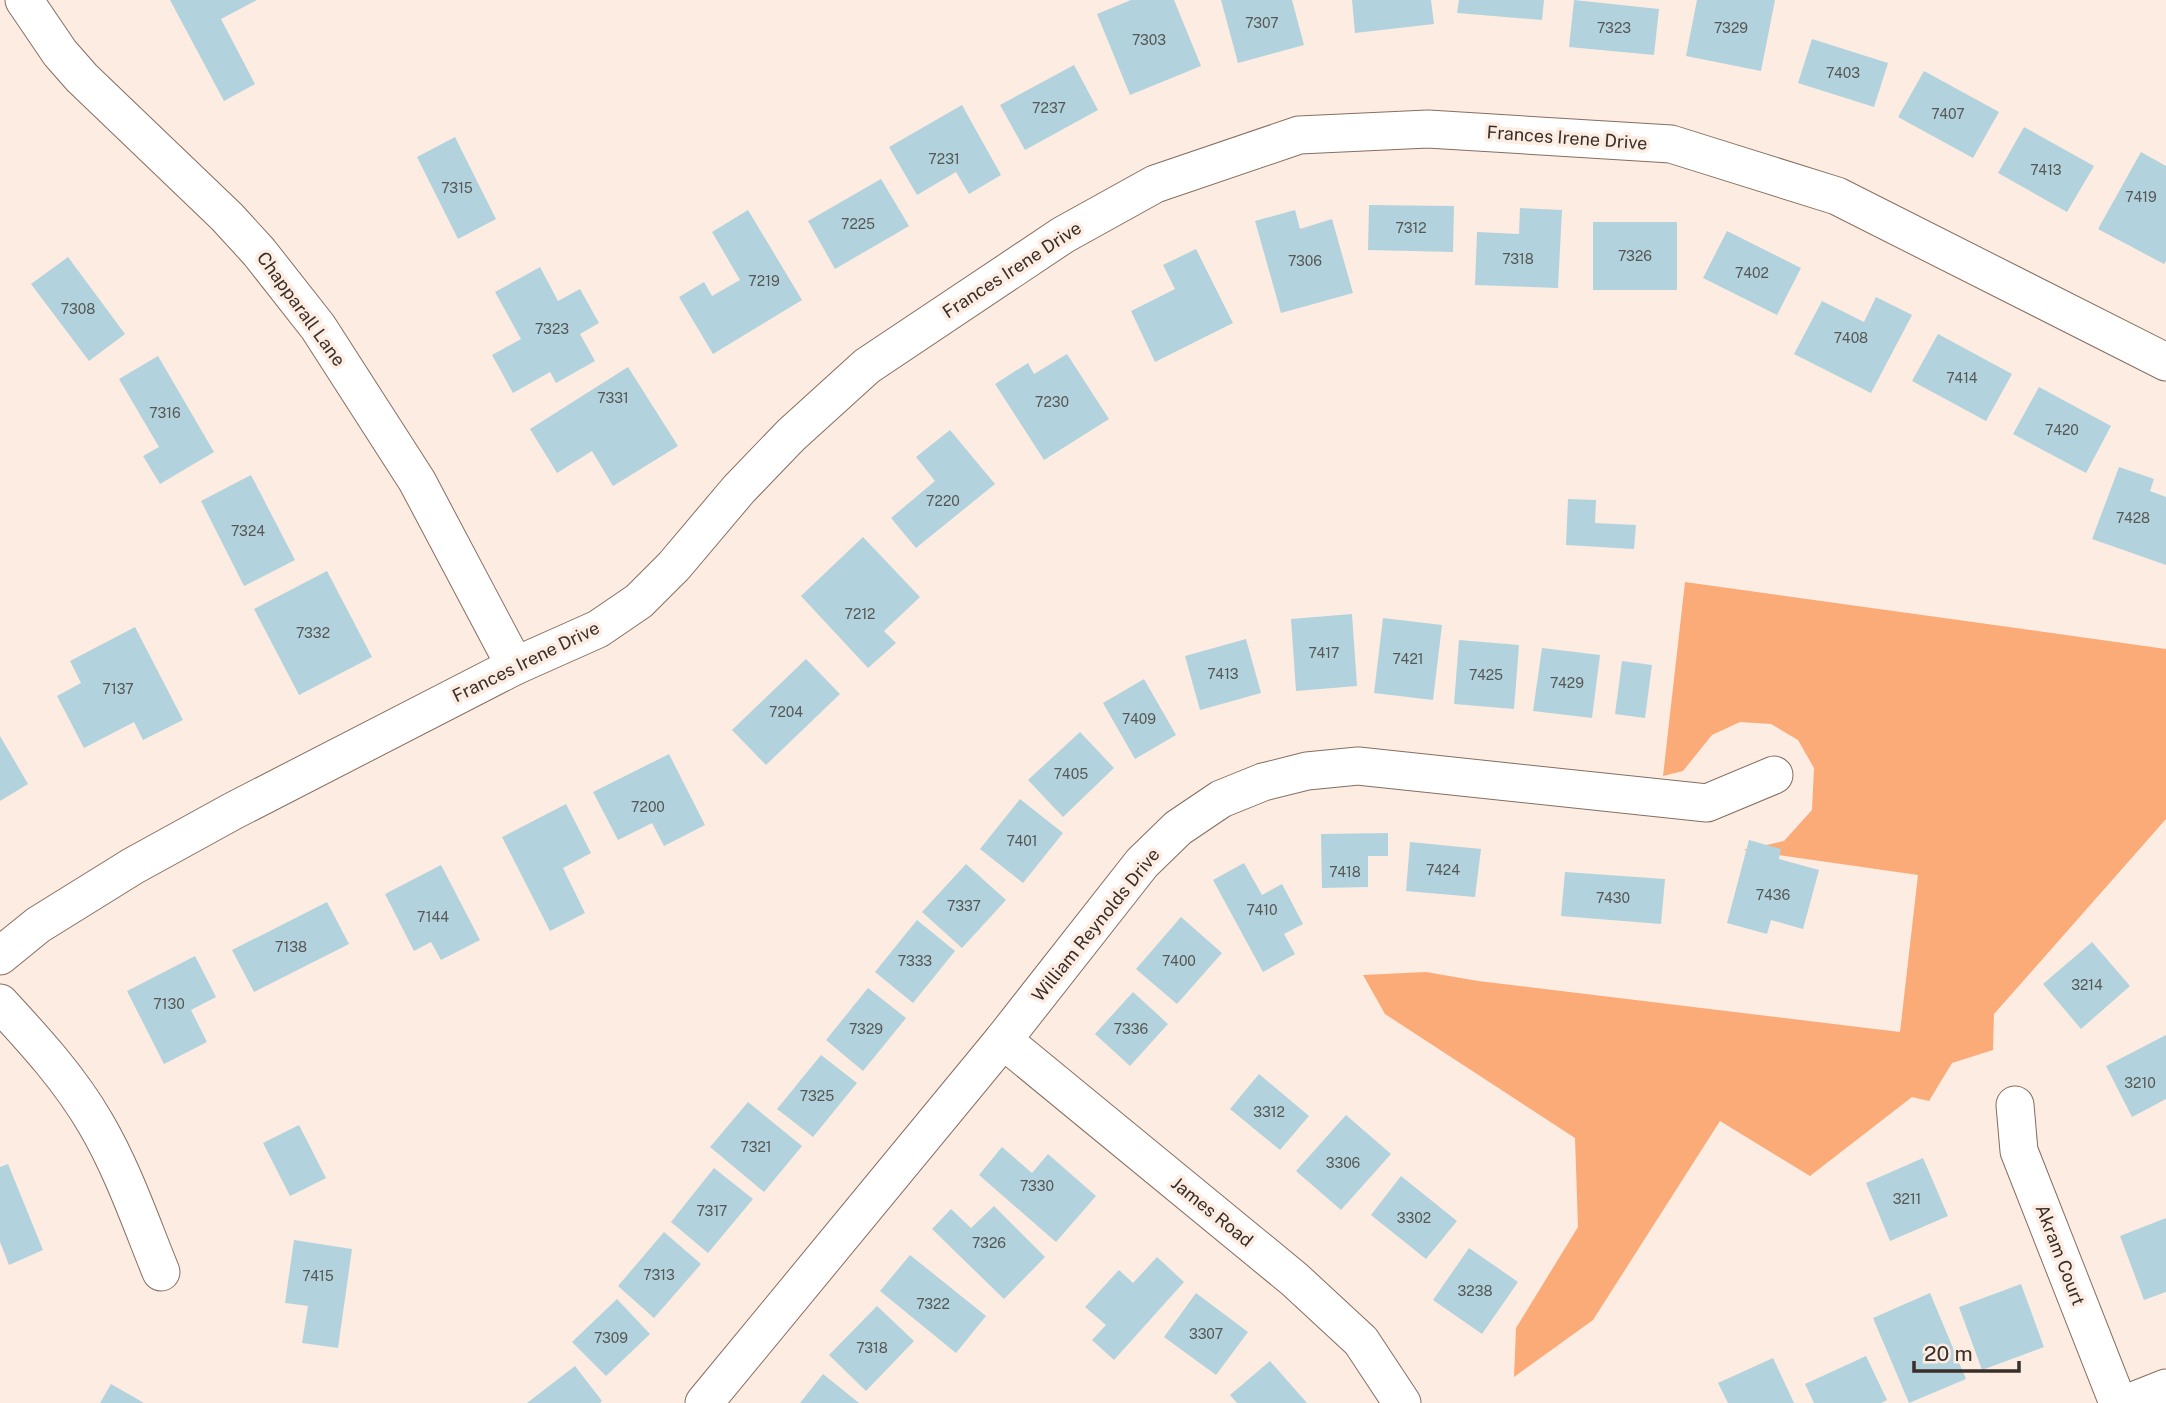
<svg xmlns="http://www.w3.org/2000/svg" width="2166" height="1403" font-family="'Public Sans',sans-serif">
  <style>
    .forest { fill: #fbab78 }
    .building { fill: #b2d3dd }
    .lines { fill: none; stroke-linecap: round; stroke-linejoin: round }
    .minor-casing { stroke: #866e5f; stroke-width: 39 }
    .minor { stroke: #fff; stroke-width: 37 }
    .labels { text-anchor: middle; stroke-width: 7; stroke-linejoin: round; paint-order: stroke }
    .number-label { font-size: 14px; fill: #575855 }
    .street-label { font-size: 18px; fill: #392f28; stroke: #fdece2 }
  </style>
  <rect width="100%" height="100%" fill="#fdece2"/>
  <!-- forest -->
  <polygon class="forest" points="1685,582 2166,649 2166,819 1994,1014 1993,1050 1952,1063 1929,1101 1912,1097 1810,1176 1720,1121 1593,1320 1514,1377 1516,1328 1578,1227 1575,1138 1385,1014 1363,975 1426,972 1478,981 1900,1032 1918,875 1743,850 1784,841 1812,810 1814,768 1798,740 1771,724 1740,722 1712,735 1683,771 1663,776"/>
  <!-- building -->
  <g class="building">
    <polygon points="170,0 257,0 221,19 255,84 224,101"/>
    <polygon points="1131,0 1174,0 1201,66 1130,95 1097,14"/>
    <polygon points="1221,0 1292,0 1304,45 1238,63"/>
    <polygon points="1352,0 1431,0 1434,24 1355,33"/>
    <polygon points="1459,0 1544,0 1542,20 1457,13"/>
    <polygon points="1574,0 1659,9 1654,55 1569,47"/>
    <polygon points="1697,0 1775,0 1761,71 1686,56"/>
    <polygon points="1812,39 1888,63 1874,107 1798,83"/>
    <polygon points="1074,65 1098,110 1025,150 1000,105"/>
    <polygon points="1924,71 1999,112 1973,158 1898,117"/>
    <polygon points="962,105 1001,175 969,194 956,172 917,195 889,147"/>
    <polygon points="2024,127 2094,166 2067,212 1998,173"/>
    <polygon points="455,137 496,219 458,239 417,157"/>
    <polygon points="2141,152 2166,166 2166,261 2164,264 2098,229"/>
    <polygon points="881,179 909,226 835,269 808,221"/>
    <polygon points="1369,205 1454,206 1453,252 1368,250"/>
    <polygon points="1520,208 1562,210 1558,288 1475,285 1477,232 1519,234"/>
    <polygon points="748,210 802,300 713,354 679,297 704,282 712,296 740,280 712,232"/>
    <polygon points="1295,210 1300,229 1332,219 1353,293 1281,313 1255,221"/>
    <rect x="1593" y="222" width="84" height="68"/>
    <polygon points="1727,231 1801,268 1777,315 1703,278"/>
    <polygon points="1196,249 1233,323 1155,362 1131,311 1175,289 1163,265"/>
    <polygon points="68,257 125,334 89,361 31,284"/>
    <polygon points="540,267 558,301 580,289 599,323 580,334 595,361 556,383 550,372 513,393 492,355 521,339 495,292"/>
    <polygon points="1876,297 1912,315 1871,393 1794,354 1822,301 1864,322"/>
    <polygon points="1938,334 2012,374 1986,421 1912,381"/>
    <polygon points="1067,354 1109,419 1044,460 995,384 1028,363 1034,374"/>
    <polygon points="158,356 214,452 160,484 143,456 159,447 119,379"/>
    <polygon points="628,367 678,446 613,486 592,451 557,473 530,429"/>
    <polygon points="2039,387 2111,426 2086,473 2013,434"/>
    <polygon points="950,430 995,484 916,548 891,518 935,481 916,457"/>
    <polygon points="2119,467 2154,479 2150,491 2166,497 2166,565 2092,539"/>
    <polygon points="251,475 295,560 244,586 201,501"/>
    <polygon points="1568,499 1596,500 1595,523 1636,525 1634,549 1566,545"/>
    <polygon points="863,537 920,597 884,631 896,643 868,668 801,596"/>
    <polygon points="327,571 372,657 299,695 254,609"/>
    <polygon points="1352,614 1357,686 1296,691 1291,619"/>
    <polygon points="1383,618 1442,625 1433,700 1374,693"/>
    <polygon points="135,627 183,720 143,740 134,722 84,748 57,696 81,683 70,661"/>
    <polygon points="1246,639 1261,693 1200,710 1185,656"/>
    <polygon points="1459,640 1519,645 1514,709 1454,704"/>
    <polygon points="1542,648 1600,655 1592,718 1533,711"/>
    <polygon points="806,659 840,694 766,765 732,730"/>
    <polygon points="1622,661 1652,665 1645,718 1615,714"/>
    <polygon points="1144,679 1176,735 1135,759 1103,703"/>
    <polygon points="1080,732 1114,768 1063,817 1028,780"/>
    <polygon points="0,736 28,784 0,801"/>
    <polygon points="669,754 705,825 664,846 652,823 618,840 593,792"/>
    <polygon points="1020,799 1063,833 1023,883 980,849"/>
    <polygon points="566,804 591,853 563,868 585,913 550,931 502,837"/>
    <polygon points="1388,833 1388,856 1368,856 1368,887 1322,888 1321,834"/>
    <polygon points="1749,840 1781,849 1779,859 1819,870 1803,929 1771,920 1767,934 1727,923"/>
    <polygon points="1410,842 1481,849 1475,897 1406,891"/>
    <polygon points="1244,863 1262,895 1282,884 1303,924 1284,934 1295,954 1263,972 1213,880"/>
    <polygon points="966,864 1006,900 962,948 922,912"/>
    <polygon points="441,865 480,940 441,960 431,942 414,951 385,894"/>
    <polygon points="1565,872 1665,879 1661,924 1561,916"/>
    <polygon points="327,902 349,944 254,992 232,950"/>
    <polygon points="1181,917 1222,953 1177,1004 1136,969"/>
    <polygon points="917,920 955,951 913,1003 875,972"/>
    <polygon points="2092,942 2130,986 2081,1029 2043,984"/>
    <polygon points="195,956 216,997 191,1010 207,1042 164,1064 127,991"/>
    <polygon points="868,988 906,1018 863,1071 826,1040"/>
    <polygon points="1133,992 1168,1024 1130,1066 1095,1034"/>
    <polygon points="2166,1035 2166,1099 2132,1117 2106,1066"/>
    <polygon points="821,1055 857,1083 813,1137 777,1109"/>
    <polygon points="1259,1074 1309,1116 1280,1150 1230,1109"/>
    <polygon points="748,1102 802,1146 764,1192 710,1147"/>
    <polygon points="1346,1115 1391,1154 1341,1210 1296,1171"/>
    <polygon points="299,1125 326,1178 290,1196 263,1143"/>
    <polygon points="1002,1147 1032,1173 1048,1154 1096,1196 1056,1242 979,1175"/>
    <polygon points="1923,1158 1948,1216 1890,1241 1866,1183"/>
    <polygon points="8,1164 43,1250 9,1265 0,1242 0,1167"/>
    <polygon points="714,1168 753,1199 708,1253 671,1222"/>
    <polygon points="1401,1176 1457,1221 1426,1259 1371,1215"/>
    <polygon points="994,1206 1045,1257 1004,1299 932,1229 951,1209 971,1228"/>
    <polygon points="2166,1218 2166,1292 2144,1300 2120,1236"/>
    <polygon points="664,1232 701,1264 654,1318 618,1286"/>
    <polygon points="294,1240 352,1249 338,1348 302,1343 308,1306 285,1303"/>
    <polygon points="1469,1248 1518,1282 1482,1334 1433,1300"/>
    <polygon points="910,1255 986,1316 956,1353 880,1291"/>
    <polygon points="1157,1257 1184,1282 1114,1360 1092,1340 1106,1325 1085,1307 1119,1270 1133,1283"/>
    <polygon points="2021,1284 2044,1347 1982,1370 1959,1307"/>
    <polygon points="1196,1293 1248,1332 1216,1375 1164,1337"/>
    <polygon points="1930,1293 1966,1379 1909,1403 1873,1318"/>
    <polygon points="617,1299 650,1334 606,1376 572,1342"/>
    <polygon points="877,1306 914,1341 866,1391 829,1355"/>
    <polygon points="1866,1356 1887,1400 1881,1403 1814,1403 1805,1384"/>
    <polygon points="1773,1358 1794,1403 1728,1403 1718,1383"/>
    <polygon points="1270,1361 1307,1403 1237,1403 1230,1395"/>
    <polygon points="575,1366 602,1401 600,1403 527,1403"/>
    <polygon points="823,1374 859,1403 800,1403"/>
    <polygon points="111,1384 144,1403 100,1403"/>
  </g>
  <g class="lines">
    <defs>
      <g id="minor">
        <polyline points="24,0 60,53 82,78 227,217 259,252 318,327 417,481 515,666"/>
        <polyline points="0,956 38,925 133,866 233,811 515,666 598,629 639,601 674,566 739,489 791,435 867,366 1063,235 1155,184 1299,135 1428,129 1671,144 1837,196 2166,362"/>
        <path d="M0 1003C35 1041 70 1079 96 1124 123 1170 141 1223 161 1272"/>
        <polyline points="1003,1040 1294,1279 1361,1341 1402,1403"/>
        <polyline points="2015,1105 2019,1151 2118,1403"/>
        <polyline points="704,1403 1003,1040 1142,863 1178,828 1221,799 1263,782 1307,771 1358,766 1707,803 1774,775"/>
        <polyline points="2128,1403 2166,1388"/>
      </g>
    </defs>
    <!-- minor casing -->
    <use href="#minor" class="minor-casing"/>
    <!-- minor -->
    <use href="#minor" class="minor"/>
  </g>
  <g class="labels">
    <!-- number labels -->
    <g class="number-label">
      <text x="1262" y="28">7307</text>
      <text x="1614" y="33">7323</text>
      <text x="1731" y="33">7329</text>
      <text x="1149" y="45">7303</text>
      <text x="1843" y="78">7403</text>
      <text x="1049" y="113">7237</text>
      <text x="1948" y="119">7407</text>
      <text x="944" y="164">7231</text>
      <text x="2046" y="175">7413</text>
      <text x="457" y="193">7315</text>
      <text x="2141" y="202">7419</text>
      <text x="858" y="229">7225</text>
      <text x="1411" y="233">7312</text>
      <text x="1635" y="261">7326</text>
      <text x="1518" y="264">7318</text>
      <text x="1305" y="266">7306</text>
      <text x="1752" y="278">7402</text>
      <text x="764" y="286">7219</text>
      <text x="78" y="314">7308</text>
      <text x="552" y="334">7323</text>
      <text x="1851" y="343">7408</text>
      <text x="1962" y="383">7414</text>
      <text x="613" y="403">7331</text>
      <text x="1052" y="407">7230</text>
      <text x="165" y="418">7316</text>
      <text x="2062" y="435">7420</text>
      <text x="943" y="506">7220</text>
      <text x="2133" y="523">7428</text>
      <text x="248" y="536">7324</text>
      <text x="860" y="619">7212</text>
      <text x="313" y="638">7332</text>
      <text x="1324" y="658">7417</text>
      <text x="1408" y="664">7421</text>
      <text x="1223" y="679">7413</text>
      <text x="1486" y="680">7425</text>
      <text x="1567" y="688">7429</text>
      <text x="118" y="694">7137</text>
      <text x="786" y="717">7204</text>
      <text x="1139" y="724">7409</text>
      <text x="1071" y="779">7405</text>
      <text x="648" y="812">7200</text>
      <text x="1022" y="846">7401</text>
      <text x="1443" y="875">7424</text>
      <text x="1345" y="877">7418</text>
      <text x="1773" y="900">7436</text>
      <text x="1613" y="903">7430</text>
      <text x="964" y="911">7337</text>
      <text x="1262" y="915">7410</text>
      <text x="433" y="922">7144</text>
      <text x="291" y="952">7138</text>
      <text x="915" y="966">7333</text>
      <text x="1179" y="966">7400</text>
      <text x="2087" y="990">3214</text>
      <text x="169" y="1009">7130</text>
      <text x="866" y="1034">7329</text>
      <text x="1131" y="1034">7336</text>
      <text x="2140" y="1088">3210</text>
      <text x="817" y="1101">7325</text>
      <text x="1269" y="1117">3312</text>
      <text x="756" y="1152">7321</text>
      <text x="1343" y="1168">3306</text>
      <text x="1037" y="1191">7330</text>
      <text x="1907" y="1204">3211</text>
      <text x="712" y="1216">7317</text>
      <text x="1414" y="1223">3302</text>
      <text x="989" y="1248">7326</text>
      <text x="659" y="1280">7313</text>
      <text x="318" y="1281">7415</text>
      <text x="1475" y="1296">3238</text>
      <text x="933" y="1309">7322</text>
      <text x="1206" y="1339">3307</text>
      <text x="611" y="1343">7309</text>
      <text x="872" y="1353">7318</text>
    </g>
    <!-- street labels -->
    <g class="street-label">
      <text transform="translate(1567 138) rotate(4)" y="6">Frances Irene Drive</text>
      <text transform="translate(1012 270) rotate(-33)" y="6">Frances Irene Drive</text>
      <text transform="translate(301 309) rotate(54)" y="6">Chapparall Lane</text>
      <text transform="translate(526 662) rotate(-26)" y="6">Frances Irene Drive</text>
      <text transform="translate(1096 925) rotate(-51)" y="6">William Reynolds Drive</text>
      <text transform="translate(1212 1212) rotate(39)" y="6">James Road</text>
      <text transform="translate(2060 1255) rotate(69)" y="6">Akram Court</text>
    </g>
  </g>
  <!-- scale -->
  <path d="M1914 1361v10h105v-10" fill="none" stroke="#392f28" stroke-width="3.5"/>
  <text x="1924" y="1361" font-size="21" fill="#392f28" stroke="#fdece2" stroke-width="5" paint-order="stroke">20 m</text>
</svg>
